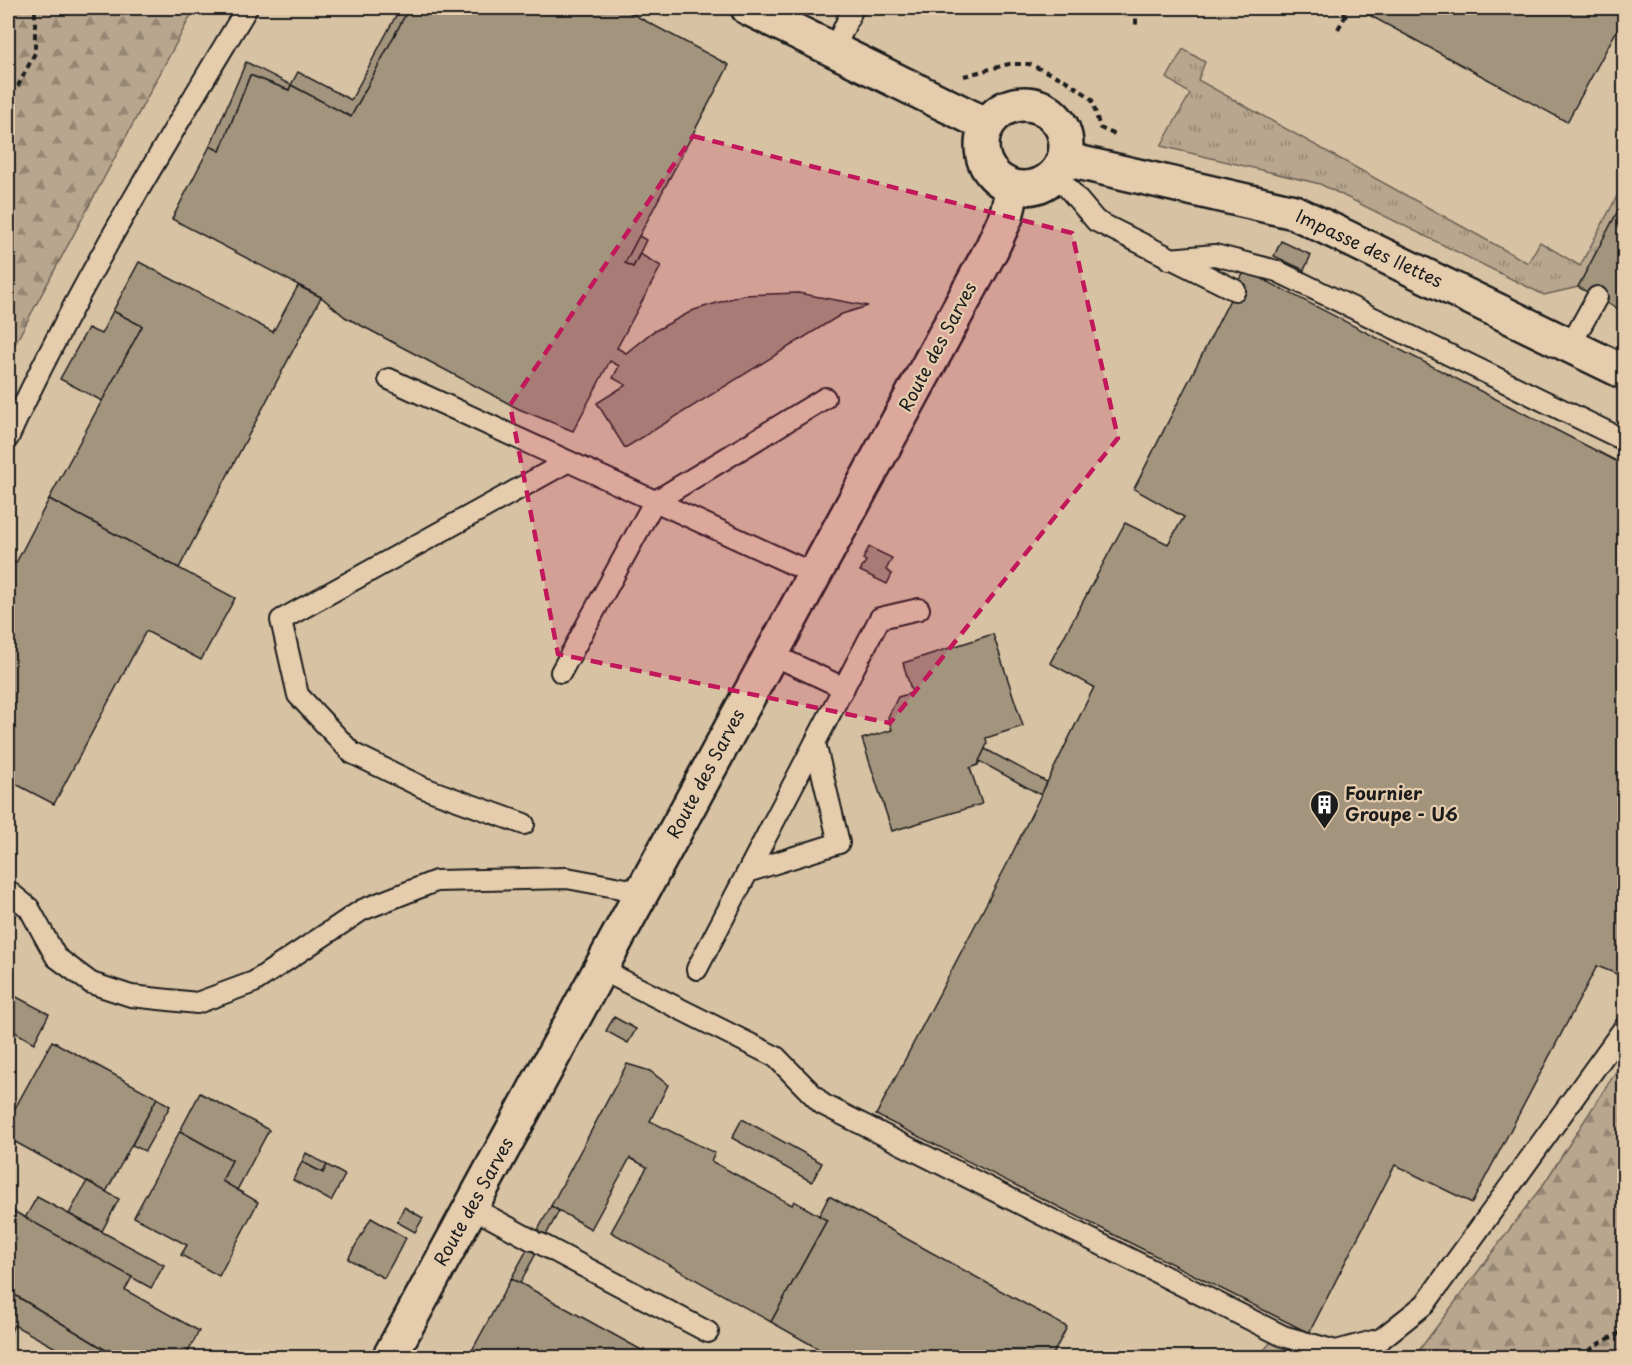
<svg xmlns="http://www.w3.org/2000/svg" width="1632" height="1365" font-family="'Playpen Sans',sans-serif">
  <style>
    .grass { fill: url(#grass-tufts); stroke: #6a6155; stroke-width: 1.5 }
    .forest { fill: url(#forest-firs); stroke: #6a6155; stroke-width: 1.5 }
    .building { fill: #a3947e; stroke: #1c1c1c; stroke-width: 1.5 }
    .lines { fill: none; stroke-linecap: round; stroke-linejoin: round }
    .service-casing { stroke: #1c1c1c; stroke-width: 24 }
    .minor-casing { stroke: #1c1c1c; stroke-width: 38 }
    .path { stroke: #1c1c1c; stroke-width: 4; stroke-dasharray: 6 4.5; stroke-linecap: butt }
    .service { stroke: #e4ccad; stroke-width: 20 }
    .minor { stroke: #e4ccad; stroke-width: 33 }
    .marked { fill: #c2185b; fill-opacity: 0.2; stroke: #c2185b; stroke-width: 4.5; stroke-dasharray: 12 8; stroke-linejoin: round }
    .labels { text-anchor: middle; stroke-width: 4.5; stroke-linejoin: round; paint-order: stroke }
    .street-label { font-size: 18px; fill: #1c1c1c; stroke: #e4ccad }
    .poi-label { font-size: 18px; font-weight: bold; fill: #1c1c1c; stroke: #e4ccad; text-anchor: start }
  </style>
  <defs>
    <pattern id="grass-tufts" width="24" height="20" patternUnits="userSpaceOnUse" patternTransform="scale(1.5)"><rect width="24" height="20" fill="#b9a68e"/><path d="M3 7l-1-3M5 7V3M7 7l1-3M15 17l-1-3M17 17v-4M19 17l1-3" fill="none" stroke="#968673"/></pattern>
    <pattern id="forest-firs" width="22" height="20" patternUnits="userSpaceOnUse" patternTransform="scale(1.5)"><rect width="22" height="20" fill="#b9a68e"/><path d="M5 1l3.5 6h-7zM16 11l3.5 6h-7z" fill="#968673"/></pattern>
  </defs>
  <rect width="100%" height="100%" fill="#d8c2a4"/>
  <filter id="ink" filterUnits="userSpaceOnUse"><feTurbulence type="fractalNoise" baseFrequency=".0167" numOctaves="2"/><feDisplacementMap in="SourceGraphic" scale="12" xChannelSelector="R" yChannelSelector="G"/><feConvolveMatrix kernelMatrix="1 2 1 2 8 2 1 2 1" color-interpolation-filters="sRGB"/></filter>
  <g filter="url(#ink)">
    <!-- grass -->
    <polygon class="grass" points="1183,49 1205,62 1198,80 1528,263 1540,242 1580,266 1624,183 1624,201 1578,287 1544,295 1320,184 1161,146 1190,94 1167,78"/>
    <!-- forest -->
    <g class="forest">
      <polygon points="8,8 195,8 8,357"/>
      <polygon points="1624,1059 1624,1357 1414,1357 1545,1182"/>
      <polygon points="1272,1341 1312,1357 1257,1358"/>
    </g>
    <!-- building -->
    <g class="building">
      <polygon points="400,8 409,8 351,117 291,85 298,72 351,100"/>
      <polygon points="409,8 621,8 729,65 625,263 633,267 640,254 661,266 617,348 626,353 651,333 694,310 743,295 798,293 868,306 842,314 625,448 597,403 626,385 613,378 619,366 610,361 573,431 519,409 345,317 321,297 172,219 210,146 220,151 250,75 289,90 291,85 351,117"/>
      <polygon points="1355,8 1374,8 1369,15"/>
      <polygon points="1374,8 1624,8 1624,17 1567,122 1369,15"/>
      <polygon points="246,62 291,85 289,90 250,75 220,151 210,146"/>
      <polygon points="1624,199 1624,312 1578,287"/>
      <polygon points="639,236 646,240 633,267 625,263"/>
      <polygon points="1281,241 1311,255 1304,270 1274,256"/>
      <polygon points="139,262 273,332 298,286 321,297 179,568 49,499 142,326 113,311"/>
      <polygon points="1245,270 1624,465 1624,977 1597,966 1472,1203 1395,1165 1309,1333 876,1115 1006,866 1094,687 1050,663 1125,523 1168,544 1184,517 1134,489"/>
      <polygon points="113,311 142,326 102,401 60,379 88,328 101,334"/>
      <polygon points="49,499 235,598 201,660 146,631 54,804 8,780 8,558 16,563"/>
      <polygon points="869,547 892,558 886,570 892,574 887,584 860,571 866,561 863,559"/>
      <polygon points="993,634 1023,726 986,738 987,744 978,765 970,768 982,804 892,831 862,739 892,730 888,717 898,697 912,693 903,663"/>
      <polygon points="985,749 1047,782 1041,795 979,761"/>
      <polygon points="9,993 49,1014 34,1043 8,1028"/>
      <polygon points="614,1017 636,1029 628,1043 606,1031"/>
      <polygon points="52,1041 157,1098 106,1192 8,1138 8,1121"/>
      <polygon points="627,1064 650,1071 668,1085 650,1121 715,1153 711,1161 792,1205 794,1201 827,1220 771,1322 611,1232 647,1167 630,1158 591,1229 551,1206"/>
      <polygon points="200,1093 269,1130 237,1190 222,1181 232,1160 180,1131"/>
      <polygon points="157,1098 170,1106 145,1151 132,1145"/>
      <polygon points="742,1119 822,1163 812,1182 732,1138"/>
      <polygon points="180,1131 232,1160 222,1181 258,1202 219,1276 181,1255 187,1245 134,1217"/>
      <polygon points="306,1153 327,1165 323,1173 302,1162"/>
      <polygon points="302,1162 323,1173 327,1165 345,1175 331,1201 293,1180"/>
      <polygon points="87,1181 119,1199 102,1231 69,1214"/>
      <polygon points="829,1196 1067,1327 1051,1358 815,1358 819,1349 771,1322 827,1220 819,1216"/>
      <polygon points="37,1197 164,1265 151,1288 25,1218"/>
      <polygon points="551,1206 559,1211 520,1283 511,1279"/>
      <polygon points="404,1207 423,1218 415,1232 397,1222"/>
      <polygon points="8,1208 132,1277 125,1290 199,1331 185,1358 119,1358 8,1291"/>
      <polygon points="371,1218 406,1238 384,1278 348,1259"/>
      <polygon points="511,1279 520,1283 656,1358 468,1358"/>
      <polygon points="8,1291 119,1358 74,1358 14,1325 8,1338"/>
    </g>
    <g class="lines">
      <defs>
        <g id="service">
          <polyline points="834,50 853,8"/>
          <polyline points="1056,174 1096,221 1235,290"/>
          <polyline points="1169,259 1215,255 1277,271 1624,440"/>
          <polyline points="1570,346 1597,297"/>
          <polyline points="389,379 814,574"/>
          <path d="M8 438C76 289 163 148 247 8"/>
          <polyline points="771,654 844,688"/>
          <polyline points="561,672 654,502 825,398"/>
          <polyline points="524,824 424,788 352,753 298,695 281,620 567,462"/>
          <polyline points="750,871 839,843 815,743"/>
          <polyline points="8,891 29,908 56,957 91,983 131,996 197,1003 254,982 362,910 436,881 567,878 642,892"/>
          <polyline points="600,969 776,1057 822,1104 1283,1336 1336,1351 1381,1339 1425,1304 1624,1028"/>
          <polyline points="697,969 880,618 919,609"/>
          <polyline points="471,1207 532,1240"/>
          <polyline points="541,1244 708,1332"/>
        </g>
        <g id="minor">
          <polyline points="748,8 987,125"/>
          <circle cx="1024" cy="146" r="42"/>
          <polyline points="1064,159 1294,212 1624,372"/>
          <polyline points="389,1358 992,248 1006,217 1013,187"/>
        </g>
      </defs>
      <!-- service casing -->
      <use href="#service" class="service-casing"/>
      <!-- minor casing -->
      <use href="#minor" class="minor-casing"/>
      <!-- path -->
      <g class="path">
        <polyline points="1136,8 1136,26"/>
        <polyline points="1333,8 1346,15"/>
        <polyline points="1338,29 1350,8"/>
        <polyline points="964,76 1009,64 1029,64 1065,80 1087,95 1092,100 1100,128 1116,135"/>
        <polyline points="8,91 18,86 35,53 35,8"/>
        <polyline points="1581,1358 1596,1345 1624,1331"/>
      </g>
      <!-- service -->
      <use href="#service" class="service"/>
      <!-- minor -->
      <use href="#minor" class="minor"/>
    </g>
  </g>
  <!-- marked area -->
  <path class="marked" d="M693 136 1072 233 1118 438 890 723 558 654 510 405Z"/>
  <!-- icons -->
  <defs>
    <symbol id="building-pin" viewBox="-11 -11 22 30"><path d="M0 17L-7.5 6A9.5 9.5 0 1 1 7.5 6Z" fill="#1c1c1c" stroke="#e4ccad"/><path d="M-4-6H4V6H1V3H-1V6H-4ZM-2.5-4.3h1.7v1.8h-1.7ZM.8-4.3h1.7v1.8H.8ZM-2.5-1h1.7V.8h-1.7ZM.8-1h1.7V.8H.8Z" fill="#fff"/></symbol>
  </defs>
  <g fill-rule="evenodd">
    <use href="#building-pin" x="1308" y="788" width="33" height="45"/>
  </g>
  <g class="labels">
    <!-- street labels -->
    <g class="street-label">
      <text transform="translate(1369 249) rotate(25)" y="6">Impasse des Ilettes</text>
      <text transform="translate(938 347) rotate(-62)" y="6">Route des Sarves</text>
      <text transform="translate(706 774) rotate(-62)" y="6">Route des Sarves</text>
      <text transform="translate(474 1202) rotate(-61)" y="6">Route des Sarves</text>
    </g>
    <!-- poi labels -->
    <g class="poi-label">
      <text x="1345" y="800">Fournier<tspan x="1345" dy="21">Groupe - U6</tspan></text>
    </g>
  </g>
  <!-- margin -->
  <rect width="1632" height="1365" fill="none" stroke="#e4ccad" stroke-width="30"/>
  <rect x="15" y="15" width="1602" height="1335" fill="none" stroke="#1c1c1c" stroke-width="2" filter="url(#ink)"/>
</svg>
